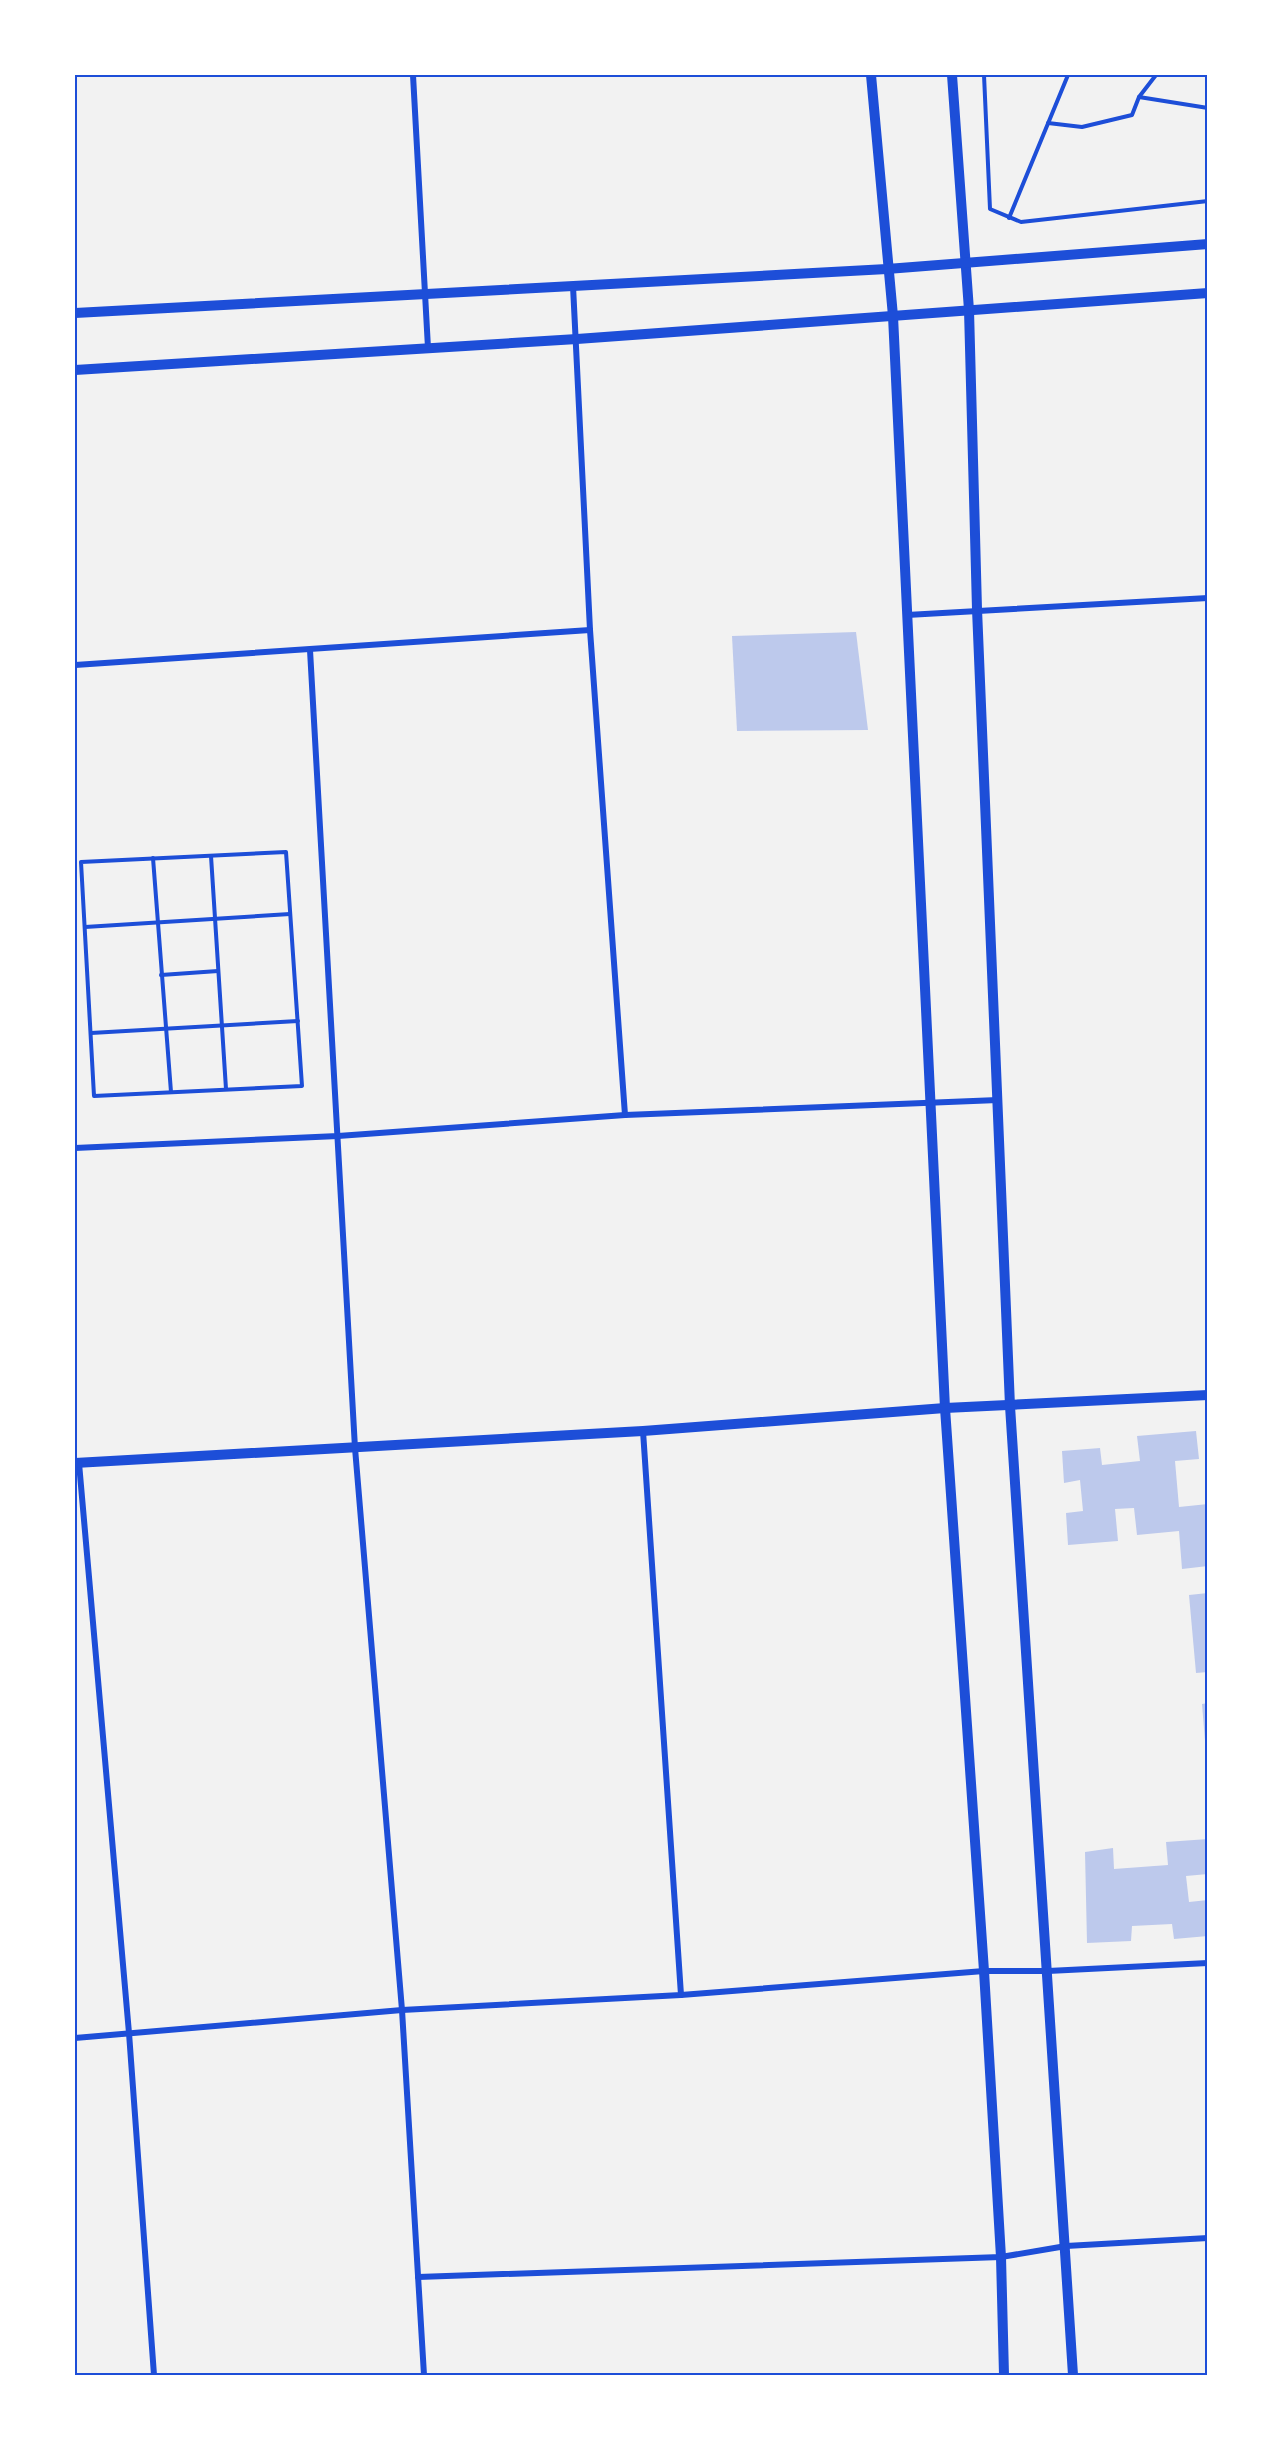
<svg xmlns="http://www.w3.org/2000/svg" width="1283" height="2450" font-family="Merriweather,serif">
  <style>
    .building { fill: #bdc9ec }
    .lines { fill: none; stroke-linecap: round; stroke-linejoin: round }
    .path { stroke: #1d4ed8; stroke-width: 4 }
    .minor { stroke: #1d4ed8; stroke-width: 6 }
    .tertiary { stroke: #1d4ed8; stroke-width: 10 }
    .neatline { fill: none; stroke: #1d4ed8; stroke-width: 2 }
  </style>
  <rect width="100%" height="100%" fill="#f2f2f2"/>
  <!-- building -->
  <g class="building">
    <polygon points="856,632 868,730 737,731 732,636"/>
    <polygon points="1196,1431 1199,1459 1175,1461 1179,1507 1208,1504 1208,1566 1182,1569 1179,1531 1137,1535 1134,1508 1115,1509 1118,1541 1068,1545 1066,1513 1083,1511 1080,1480 1064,1483 1062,1451 1100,1448 1102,1465 1140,1461 1137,1436"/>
    <polygon points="1208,1593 1208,1672 1196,1673 1189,1595"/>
    <polygon points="1208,1703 1208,1753 1206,1753 1202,1704"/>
    <polygon points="1208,1839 1208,1874 1186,1876 1189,1902 1208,1900 1208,1936 1174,1939 1172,1924 1132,1926 1131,1941 1087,1943 1085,1852 1113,1848 1114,1869 1168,1865 1166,1842"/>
  </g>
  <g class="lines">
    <!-- path -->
    <g class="path">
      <polyline points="984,75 990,209 1021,222 1208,201"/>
      <polyline points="1139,97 1208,108"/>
      <polyline points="1048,123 1082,127 1132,115 1139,97 1156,75"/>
      <polyline points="1009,218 1068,75"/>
      <polygon points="286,852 302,1086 94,1096 81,862"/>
      <polyline points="211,856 226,1089"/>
      <polyline points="153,858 171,1092"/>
      <polyline points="85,927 290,914"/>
      <polyline points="161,975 218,971"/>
      <polyline points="91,1033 298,1021"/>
    </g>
    <!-- minor -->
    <g class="minor">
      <polyline points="413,75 428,348"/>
      <polyline points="573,286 590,630 625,1115"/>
      <polyline points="907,615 1208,598"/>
      <polyline points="310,650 355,1448 402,2010 424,2375"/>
      <polyline points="75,665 590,630"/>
      <polyline points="75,1148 338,1136 625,1115 998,1100"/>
      <polyline points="643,1431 681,1995"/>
      <polyline points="79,1463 129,2033 154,2375"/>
      <polyline points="75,2038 402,2010 681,1995 984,1971 1048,1971 1208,1963"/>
      <polyline points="418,2277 1001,2257 1066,2246 1208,2238"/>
    </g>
    <!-- tertiary -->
    <g class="tertiary">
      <polyline points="871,75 893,316 945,1408 984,1971 1001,2257 1004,2375"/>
      <polyline points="952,75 969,310 977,609 1010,1406 1073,2375"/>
      <polyline points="75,313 887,269 1208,244"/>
      <polyline points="75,370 577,339 1208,293"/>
      <polyline points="75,1463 643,1431 945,1408 1208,1395"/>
    </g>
  </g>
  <!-- border -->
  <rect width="1283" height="2450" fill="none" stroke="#ffffff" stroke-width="153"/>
  <rect x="76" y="76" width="1130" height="2298" class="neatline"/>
</svg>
